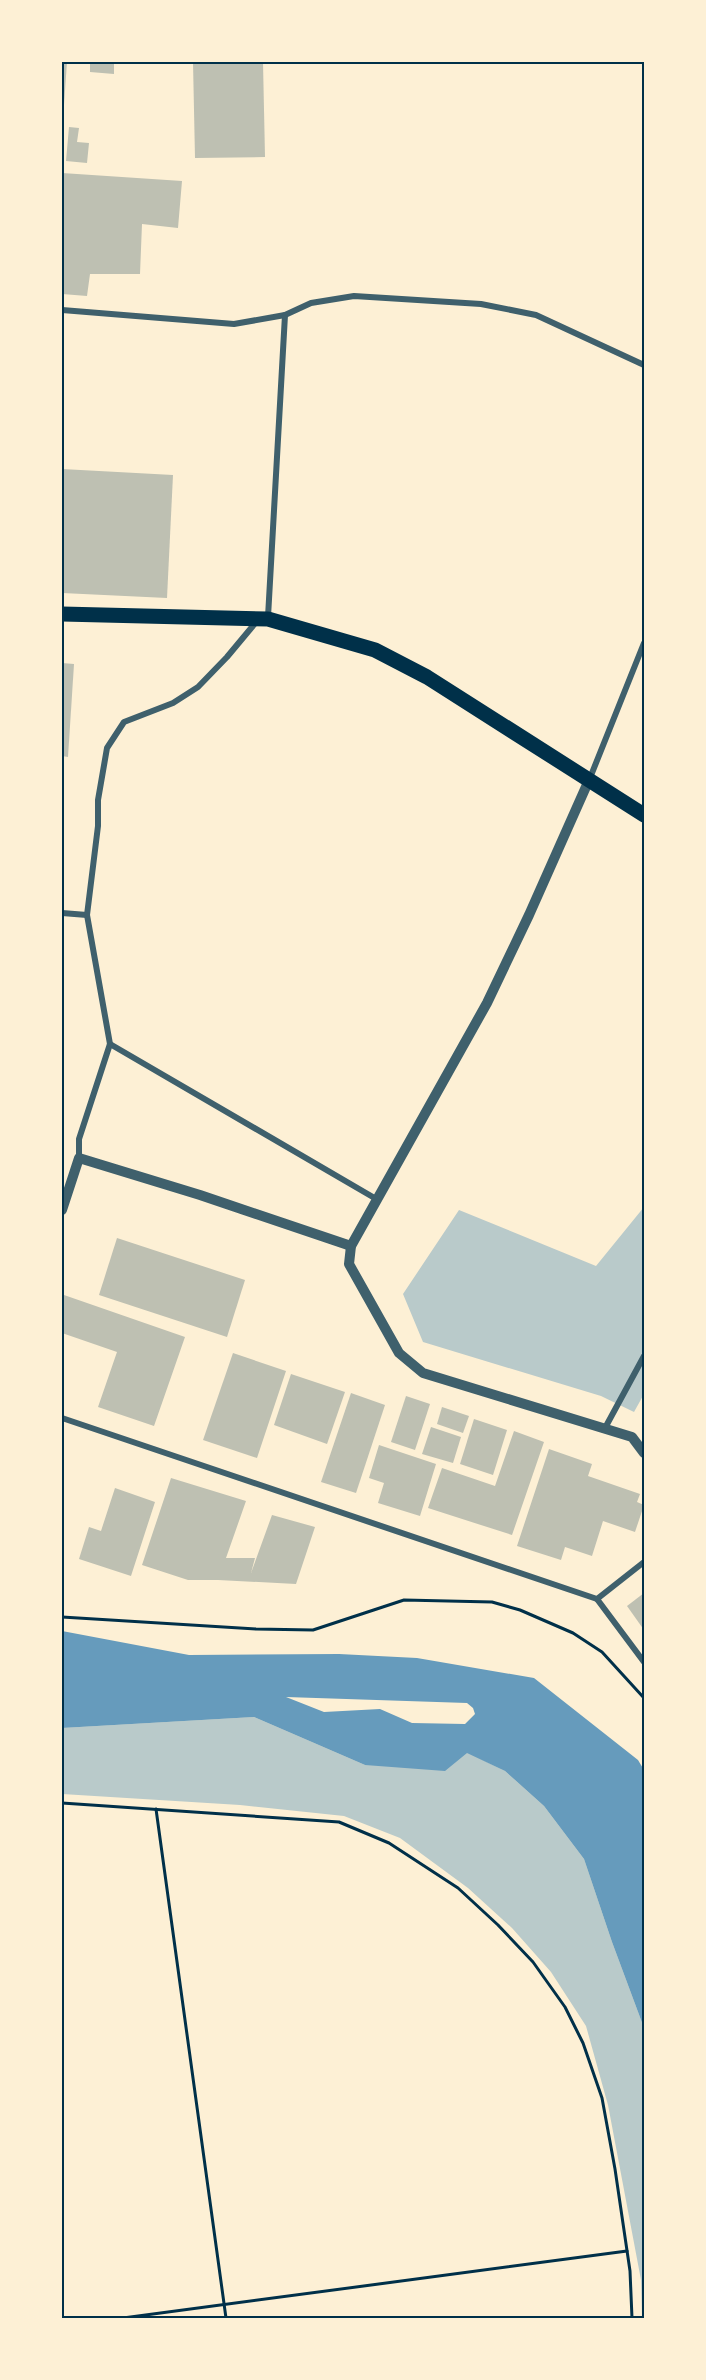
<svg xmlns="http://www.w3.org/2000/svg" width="706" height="2380" font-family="'Crimson Pro',serif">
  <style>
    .green { fill: #b9caca }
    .water { fill: #669bbc; fill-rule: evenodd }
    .building { fill: #bec0b2 }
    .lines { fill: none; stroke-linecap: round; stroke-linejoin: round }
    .path { stroke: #003049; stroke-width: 3 }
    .minor { stroke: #3f606c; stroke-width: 6 }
    .tertiary { stroke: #3f606c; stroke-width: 10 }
    .primary { stroke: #003049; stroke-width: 15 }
    .neatline { fill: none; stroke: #003049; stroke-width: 2 }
  </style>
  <rect width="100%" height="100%" fill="#fdf0d5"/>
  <!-- green -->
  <g class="green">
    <polygon points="644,1207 644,1394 634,1412 601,1396 423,1342 403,1294 459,1210 596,1266"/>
    <polygon points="254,1717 365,1765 467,1752 505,1771 544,1806 584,1859 612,1942 644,2028 644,2318 642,2318 641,2280 608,2105 586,2026 551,1972 512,1928 468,1888 400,1838 344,1816 240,1805 62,1794 62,1728"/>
  </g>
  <!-- water -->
  <path class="water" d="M62 1631 189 1655 339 1654 417 1658 534 1678 638 1760 644 1770V2028L612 1942 584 1859 544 1806 505 1771 467 1753 445 1771 365 1765 254 1717 62 1728ZM286 1697 467 1703 473 1708 475 1714 465 1724 412 1723 380 1709 324 1712Z"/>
  <!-- building -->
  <g class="building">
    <polygon points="62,62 67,62 63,119 62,119"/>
    <polygon points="90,62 114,62 114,74 90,72"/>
    <polygon points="193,62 263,62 265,157 195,158"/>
    <polygon points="69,127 79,128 77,142 89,143 87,163 66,161"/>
    <polygon points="62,173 182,181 178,228 142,224 140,274 90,274 87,296 62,294"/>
    <polygon points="62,469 173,475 167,598 62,593"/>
    <polygon points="62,663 74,664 68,757 62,756"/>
    <polygon points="117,1238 245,1280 227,1337 99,1295"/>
    <polygon points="64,1295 185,1337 154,1426 98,1407 117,1352 62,1333 62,1303"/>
    <polygon points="233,1353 286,1371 257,1458 203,1440"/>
    <polygon points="291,1374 345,1392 327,1444 274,1425"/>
    <polygon points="351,1393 385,1405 356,1493 321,1482"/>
    <polygon points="406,1396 430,1404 415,1450 391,1442"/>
    <polygon points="442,1407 469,1416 463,1433 437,1424"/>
    <polygon points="474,1419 507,1430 493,1475 460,1464"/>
    <polygon points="431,1427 461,1437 453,1463 422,1454"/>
    <polygon points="514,1431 544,1442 512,1535 428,1508 442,1468 495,1486"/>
    <polygon points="379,1445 436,1464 420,1516 378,1503 384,1483 369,1478"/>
    <polygon points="549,1449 592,1464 588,1476 640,1494 637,1502 644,1505 635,1532 603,1521 592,1556 565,1547 561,1560 517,1546"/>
    <polygon points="171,1478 246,1501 226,1558 255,1558 251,1573 272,1515 315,1527 296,1584 218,1580 188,1580 142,1565"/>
    <polygon points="115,1488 155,1502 131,1576 79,1559 89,1527 101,1531"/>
    <polygon points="644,1593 644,1630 627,1606"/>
  </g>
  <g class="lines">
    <!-- path -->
    <g class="path">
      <polyline points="62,1617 256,1629 313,1630 404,1600 492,1602 520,1610 573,1633 602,1652 644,1698"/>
      <polyline points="62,1803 339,1822 389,1843 458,1888 498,1925 533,1962 565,2007 583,2043 602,2098 615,2169 630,2271 632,2318"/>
      <polyline points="156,1809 226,2318"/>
      <polyline points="123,2318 627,2251"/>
    </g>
    <!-- minor -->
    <g class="minor">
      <polyline points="62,310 234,324 285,315 311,303 354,296 481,304 536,315 644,365"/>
      <polyline points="268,617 285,315"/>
      <polyline points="590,778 644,643"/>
      <polyline points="62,913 87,915"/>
      <polyline points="110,1044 378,1200"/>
      <polyline points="79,1158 79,1139 110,1044 87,915 98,826 98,800 107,748 124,722 173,703 198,687 227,657 257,621"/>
      <polyline points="62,1418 597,1599 644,1562"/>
      <polyline points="605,1428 644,1356"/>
      <polyline points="597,1599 644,1662"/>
    </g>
    <!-- tertiary -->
    <g class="tertiary">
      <polyline points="589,780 529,915 487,1003 351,1246 349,1264 399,1353 423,1373 632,1437 644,1453"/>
      <polyline points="62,1210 79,1158 200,1195 351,1246"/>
    </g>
    <!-- primary -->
    <polyline class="primary" points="62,614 268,619 375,650 427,677 644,815"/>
  </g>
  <!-- border -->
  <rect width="706" height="2380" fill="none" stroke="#fdf0d5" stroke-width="126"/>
  <rect x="63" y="63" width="580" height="2254" class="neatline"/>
</svg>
